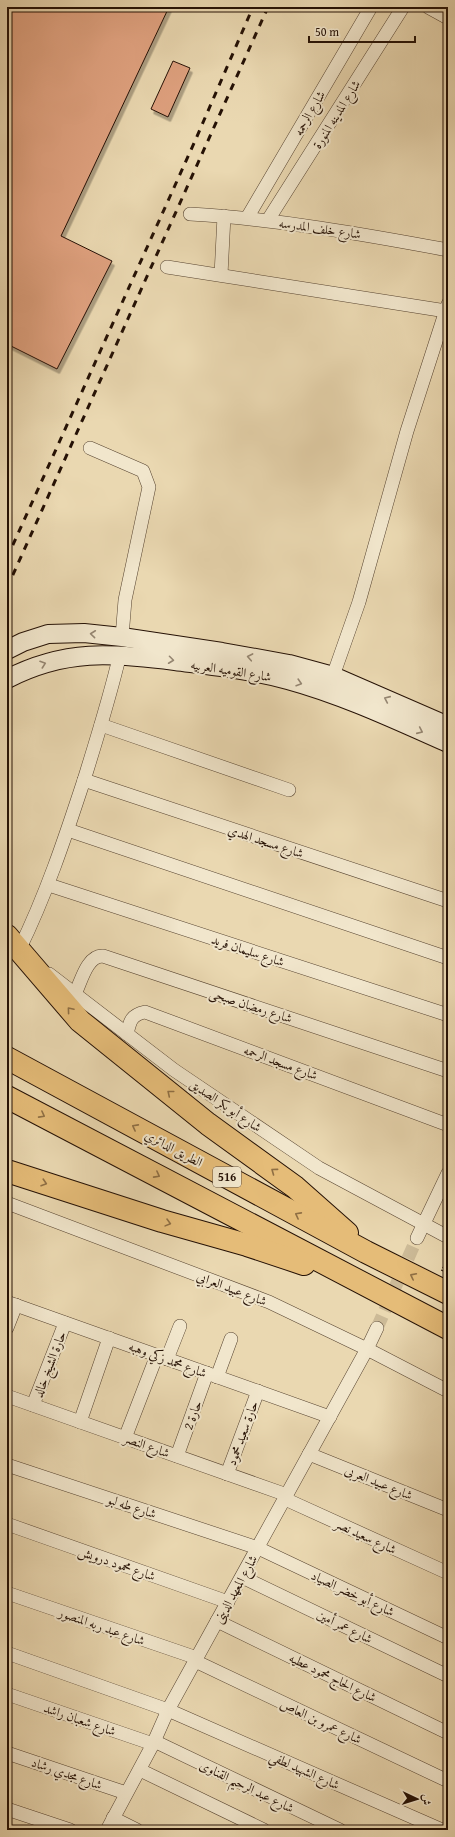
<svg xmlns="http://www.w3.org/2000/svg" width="455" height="1837" font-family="'Gentium Book Plus',Amiri,serif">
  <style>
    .building { fill: #e0a280; stroke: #251105; filter: url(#shadow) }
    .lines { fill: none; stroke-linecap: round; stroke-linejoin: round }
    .street-tunnel { stroke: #ccba97; stroke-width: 13; stroke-dasharray: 13 6; stroke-linecap: butt }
    .street-casing { stroke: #564330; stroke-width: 14 }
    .secondary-casing { stroke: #251105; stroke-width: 20 }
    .highway-casing { stroke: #251105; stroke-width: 24 }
    .path { stroke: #251105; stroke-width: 2.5; stroke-dasharray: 1 2; stroke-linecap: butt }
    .street { stroke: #f1e6cc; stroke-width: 13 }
    .secondary { stroke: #f1e6cc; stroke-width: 18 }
    .highway { stroke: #e5bc78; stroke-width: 22 }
    .rail { stroke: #251105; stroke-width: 3; stroke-dasharray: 7 7; stroke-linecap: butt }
    .oneway { stroke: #958672 }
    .oneway2 { stroke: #8f6f44 }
    .labels { text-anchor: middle; stroke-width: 4; stroke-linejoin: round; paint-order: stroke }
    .shield { fill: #f1e6cc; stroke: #625141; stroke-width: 1 }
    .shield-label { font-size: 12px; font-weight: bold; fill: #251105 }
    .street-label { font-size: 13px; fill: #251105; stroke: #f1e6cc }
  </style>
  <defs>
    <filter id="shadow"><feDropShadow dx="2.5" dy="4.5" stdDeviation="0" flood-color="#0004"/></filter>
  </defs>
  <rect width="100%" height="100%" fill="#ead8b1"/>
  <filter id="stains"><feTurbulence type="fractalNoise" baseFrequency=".005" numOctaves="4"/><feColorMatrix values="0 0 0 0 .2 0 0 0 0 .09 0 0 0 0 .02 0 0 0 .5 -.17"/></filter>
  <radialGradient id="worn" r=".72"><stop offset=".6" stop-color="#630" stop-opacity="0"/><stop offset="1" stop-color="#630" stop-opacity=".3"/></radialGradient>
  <!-- building -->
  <g class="building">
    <polygon points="7,7 169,7 61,236 112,261 57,369 7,344"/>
    <polygon points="173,61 190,68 168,117 151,109"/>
  </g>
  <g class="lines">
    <!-- street-tunnel -->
    <polyline class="street-tunnel" points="377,1328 417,1238"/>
    <defs>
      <g id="street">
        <polyline points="428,7 448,18"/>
        <path d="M190 214C277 219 362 234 448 250"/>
        <polyline points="247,218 371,7"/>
        <polyline points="268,220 403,7"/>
        <polyline points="167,267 446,311"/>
        <polyline points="221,275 224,216"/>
        <polyline points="90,448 143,471 149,487 125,600 122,637"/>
        <polyline points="333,676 359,602 407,431 448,304"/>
        <polyline points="101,725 289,790"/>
        <polyline points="84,780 448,901"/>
        <polyline points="68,830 448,958"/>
        <polyline points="49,885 448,1015"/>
        <path d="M23 953 19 950C46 895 65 838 84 780 97 738 110 697 120 654"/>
        <polyline points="49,974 174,1070 319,1168 448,1237"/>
        <path d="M75 994C81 982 87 955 103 956L448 1071"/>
        <path d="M127 1034C130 1021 131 1015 145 1012L448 1125"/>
        <polyline points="7,1203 269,1302 367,1349 448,1391"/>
        <polyline points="417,1238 448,1173"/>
        <polyline points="7,1302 330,1417"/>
        <polyline points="7,1328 16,1305"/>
        <polyline points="167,1359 180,1326"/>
        <polyline points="217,1377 231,1339"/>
        <polyline points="7,1396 287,1495"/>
        <polyline points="33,1405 65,1323"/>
        <polyline points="80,1422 109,1338"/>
        <polyline points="125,1438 157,1355"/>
        <polyline points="309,1454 448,1510"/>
        <polyline points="177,1456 207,1373"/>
        <polyline points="7,1465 258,1548 448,1638"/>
        <polyline points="227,1474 258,1391"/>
        <polyline points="285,1499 448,1573"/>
        <polyline points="7,1524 228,1602"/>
        <polyline points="242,1577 448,1676"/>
        <polyline points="7,1593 197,1658"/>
        <polyline points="217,1621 448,1733"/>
        <polyline points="7,1653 168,1710 442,1830"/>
        <polyline points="195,1661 448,1781"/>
        <polyline points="7,1694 153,1744"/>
        <polyline points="154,1741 340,1830"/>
        <polyline points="7,1753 126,1793"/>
        <polyline points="140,1770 264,1830"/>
        <polyline points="7,1809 70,1830"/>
        <polyline points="113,1818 137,1830"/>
        <polyline points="107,1830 153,1744 168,1710 367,1349 377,1328"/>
      </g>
      <g id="secondary">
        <polyline points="7,650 23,642 48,634 84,633 122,637 222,652 289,664 333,676 448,726"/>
        <path d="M7 679C65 649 112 653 175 661 213 666 251 670 288 680 343 695 396 720 448 743"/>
      </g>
      <g id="highway">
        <polyline points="7,936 80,1021 208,1124 295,1187 347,1233"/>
        <polyline points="7,1058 366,1252 448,1293"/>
        <polyline points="7,1097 448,1328"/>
        <polyline points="7,1171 162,1221 247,1245 304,1264"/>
      </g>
    </defs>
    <!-- street casing -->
    <use href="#street" class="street-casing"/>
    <!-- secondary casing -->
    <use href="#secondary" class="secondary-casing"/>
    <!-- highway casing -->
    <use href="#highway" class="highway-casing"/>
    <!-- path -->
    <polyline class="path" points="442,1271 448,1259"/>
    <!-- street -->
    <use href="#street" class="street"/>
    <!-- secondary -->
    <use href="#secondary" class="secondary"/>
    <!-- highway -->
    <use href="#highway" class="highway"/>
    <!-- rail -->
    <g class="rail">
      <polyline points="7,558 195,141 253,7"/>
      <polyline points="7,588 268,7"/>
    </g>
  </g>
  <!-- one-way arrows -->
  <defs><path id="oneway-chevron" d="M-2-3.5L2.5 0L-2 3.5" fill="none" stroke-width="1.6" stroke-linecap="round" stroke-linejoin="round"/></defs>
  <g class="oneway">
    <use href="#oneway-chevron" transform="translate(93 634) rotate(-174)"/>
    <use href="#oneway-chevron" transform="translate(250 657) rotate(-169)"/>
    <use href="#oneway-chevron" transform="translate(171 660) rotate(7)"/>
    <use href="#oneway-chevron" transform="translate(43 664) rotate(-19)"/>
    <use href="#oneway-chevron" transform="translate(299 683) rotate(17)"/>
    <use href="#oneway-chevron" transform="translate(387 699) rotate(-156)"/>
    <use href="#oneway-chevron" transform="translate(420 731) rotate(24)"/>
  </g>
  <g class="oneway2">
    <use href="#oneway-chevron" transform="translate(70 1010) rotate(-130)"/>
    <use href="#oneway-chevron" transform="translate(170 1093) rotate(-141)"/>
    <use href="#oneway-chevron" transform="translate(42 1115) rotate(28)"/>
    <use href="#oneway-chevron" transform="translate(135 1127) rotate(-152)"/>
    <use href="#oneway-chevron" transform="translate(274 1171) rotate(-144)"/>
    <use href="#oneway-chevron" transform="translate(157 1175) rotate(28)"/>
    <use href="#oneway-chevron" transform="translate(44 1183) rotate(18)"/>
    <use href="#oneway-chevron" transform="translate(298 1215) rotate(-152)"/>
    <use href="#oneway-chevron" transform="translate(168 1223) rotate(15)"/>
    <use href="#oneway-chevron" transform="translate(413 1276) rotate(-153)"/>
  </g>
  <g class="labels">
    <!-- shield labels -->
    <rect class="shield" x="213" y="1167" width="28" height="20" rx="3"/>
    <g class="shield-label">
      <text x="227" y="1181">516</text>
    </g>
    <!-- street labels -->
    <g class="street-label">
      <text transform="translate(309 113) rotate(-60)" y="5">شارع الرحمه</text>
      <text transform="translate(336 114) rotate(-58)" y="5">شارع المدينه المنورة</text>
      <text transform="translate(320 228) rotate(8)" y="5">شارع خلف المدرسه</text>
      <text transform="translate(231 670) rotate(9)" y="5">شارع القوميه العربيه</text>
      <text transform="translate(266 841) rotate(18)" y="5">شارع مسجد الهدي</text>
      <text transform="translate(248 950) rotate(18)" y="5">شارع سليمان فريد</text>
      <text transform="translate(251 1005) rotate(18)" y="5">شارع رمضان صبحى</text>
      <text transform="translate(281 1062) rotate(20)" y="5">شارع مسجد الرحمه</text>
      <text transform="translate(226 1105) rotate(34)" y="5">شارع أبو بكر الصديق</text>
      <text transform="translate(174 1148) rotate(28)" y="5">الطريق الدائري</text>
      <text transform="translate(232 1288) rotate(21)" y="5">شارع عبيد العرابي</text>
      <text transform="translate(168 1359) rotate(20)" y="5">شارع محمد زكي وهبه</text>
      <text transform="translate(49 1364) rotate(-69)" y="5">حارة الشيخ خالد</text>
      <text transform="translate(192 1415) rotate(-70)" y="5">حارة 2</text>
      <text transform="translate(242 1433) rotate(-70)" y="5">حارة سعيد محمود</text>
      <text transform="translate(147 1445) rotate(20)" y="5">شارع النصر</text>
      <text transform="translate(379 1482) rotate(22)" y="5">شارع عبيد العربى</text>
      <text transform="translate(132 1506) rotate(18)" y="5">شارع طه لبو</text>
      <text transform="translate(366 1536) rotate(25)" y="5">شارع سعيد نصر</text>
      <text transform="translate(117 1563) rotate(19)" y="5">شارع محمود درويش</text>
      <text transform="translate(235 1589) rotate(-61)" y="5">شارع المعهد الدينى</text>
      <text transform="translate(353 1593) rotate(25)" y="5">شارع أبو خضر الصياد</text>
      <text transform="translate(102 1626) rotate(19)" y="5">شارع عبد ربه المنصور</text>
      <text transform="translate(345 1626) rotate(26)" y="5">شارع عمر أمين</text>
      <text transform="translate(333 1677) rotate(26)" y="5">شارع الحاج محمود عطيه</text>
      <text transform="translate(80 1719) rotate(19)" y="5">شارع شعبان راشد</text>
      <text transform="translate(321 1721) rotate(25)" y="5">شارع عمرو بن العاص</text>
      <text transform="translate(305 1770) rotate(24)" y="5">شارع الشهيد لطفي</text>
      <text transform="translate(67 1773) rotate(19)" y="5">شارع مجدي رشاد</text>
      <text transform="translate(247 1786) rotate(26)" y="5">شارع عبد الرحيم القناوى</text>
    </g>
  </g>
  <!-- margin -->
  <rect width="455" height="1837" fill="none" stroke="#ead8b1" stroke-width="24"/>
  <rect x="8" y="8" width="439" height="1821" fill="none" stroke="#251105" stroke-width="2"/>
  <rect x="12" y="12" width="431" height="1813" fill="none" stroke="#251105"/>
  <!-- north arrow -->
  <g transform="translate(417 1799) rotate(94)" stroke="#f1e6cc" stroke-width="3" paint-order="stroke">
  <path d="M0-3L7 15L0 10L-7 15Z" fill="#251105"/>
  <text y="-6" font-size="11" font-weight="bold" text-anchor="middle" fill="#251105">ش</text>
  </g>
  <!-- scale -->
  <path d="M309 36v6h106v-6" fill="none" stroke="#251105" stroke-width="2"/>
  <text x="315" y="36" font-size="12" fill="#251105" stroke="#f1e6cc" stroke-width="3" paint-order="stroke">50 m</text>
  <rect width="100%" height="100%" filter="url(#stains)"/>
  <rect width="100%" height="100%" fill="url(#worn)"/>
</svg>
